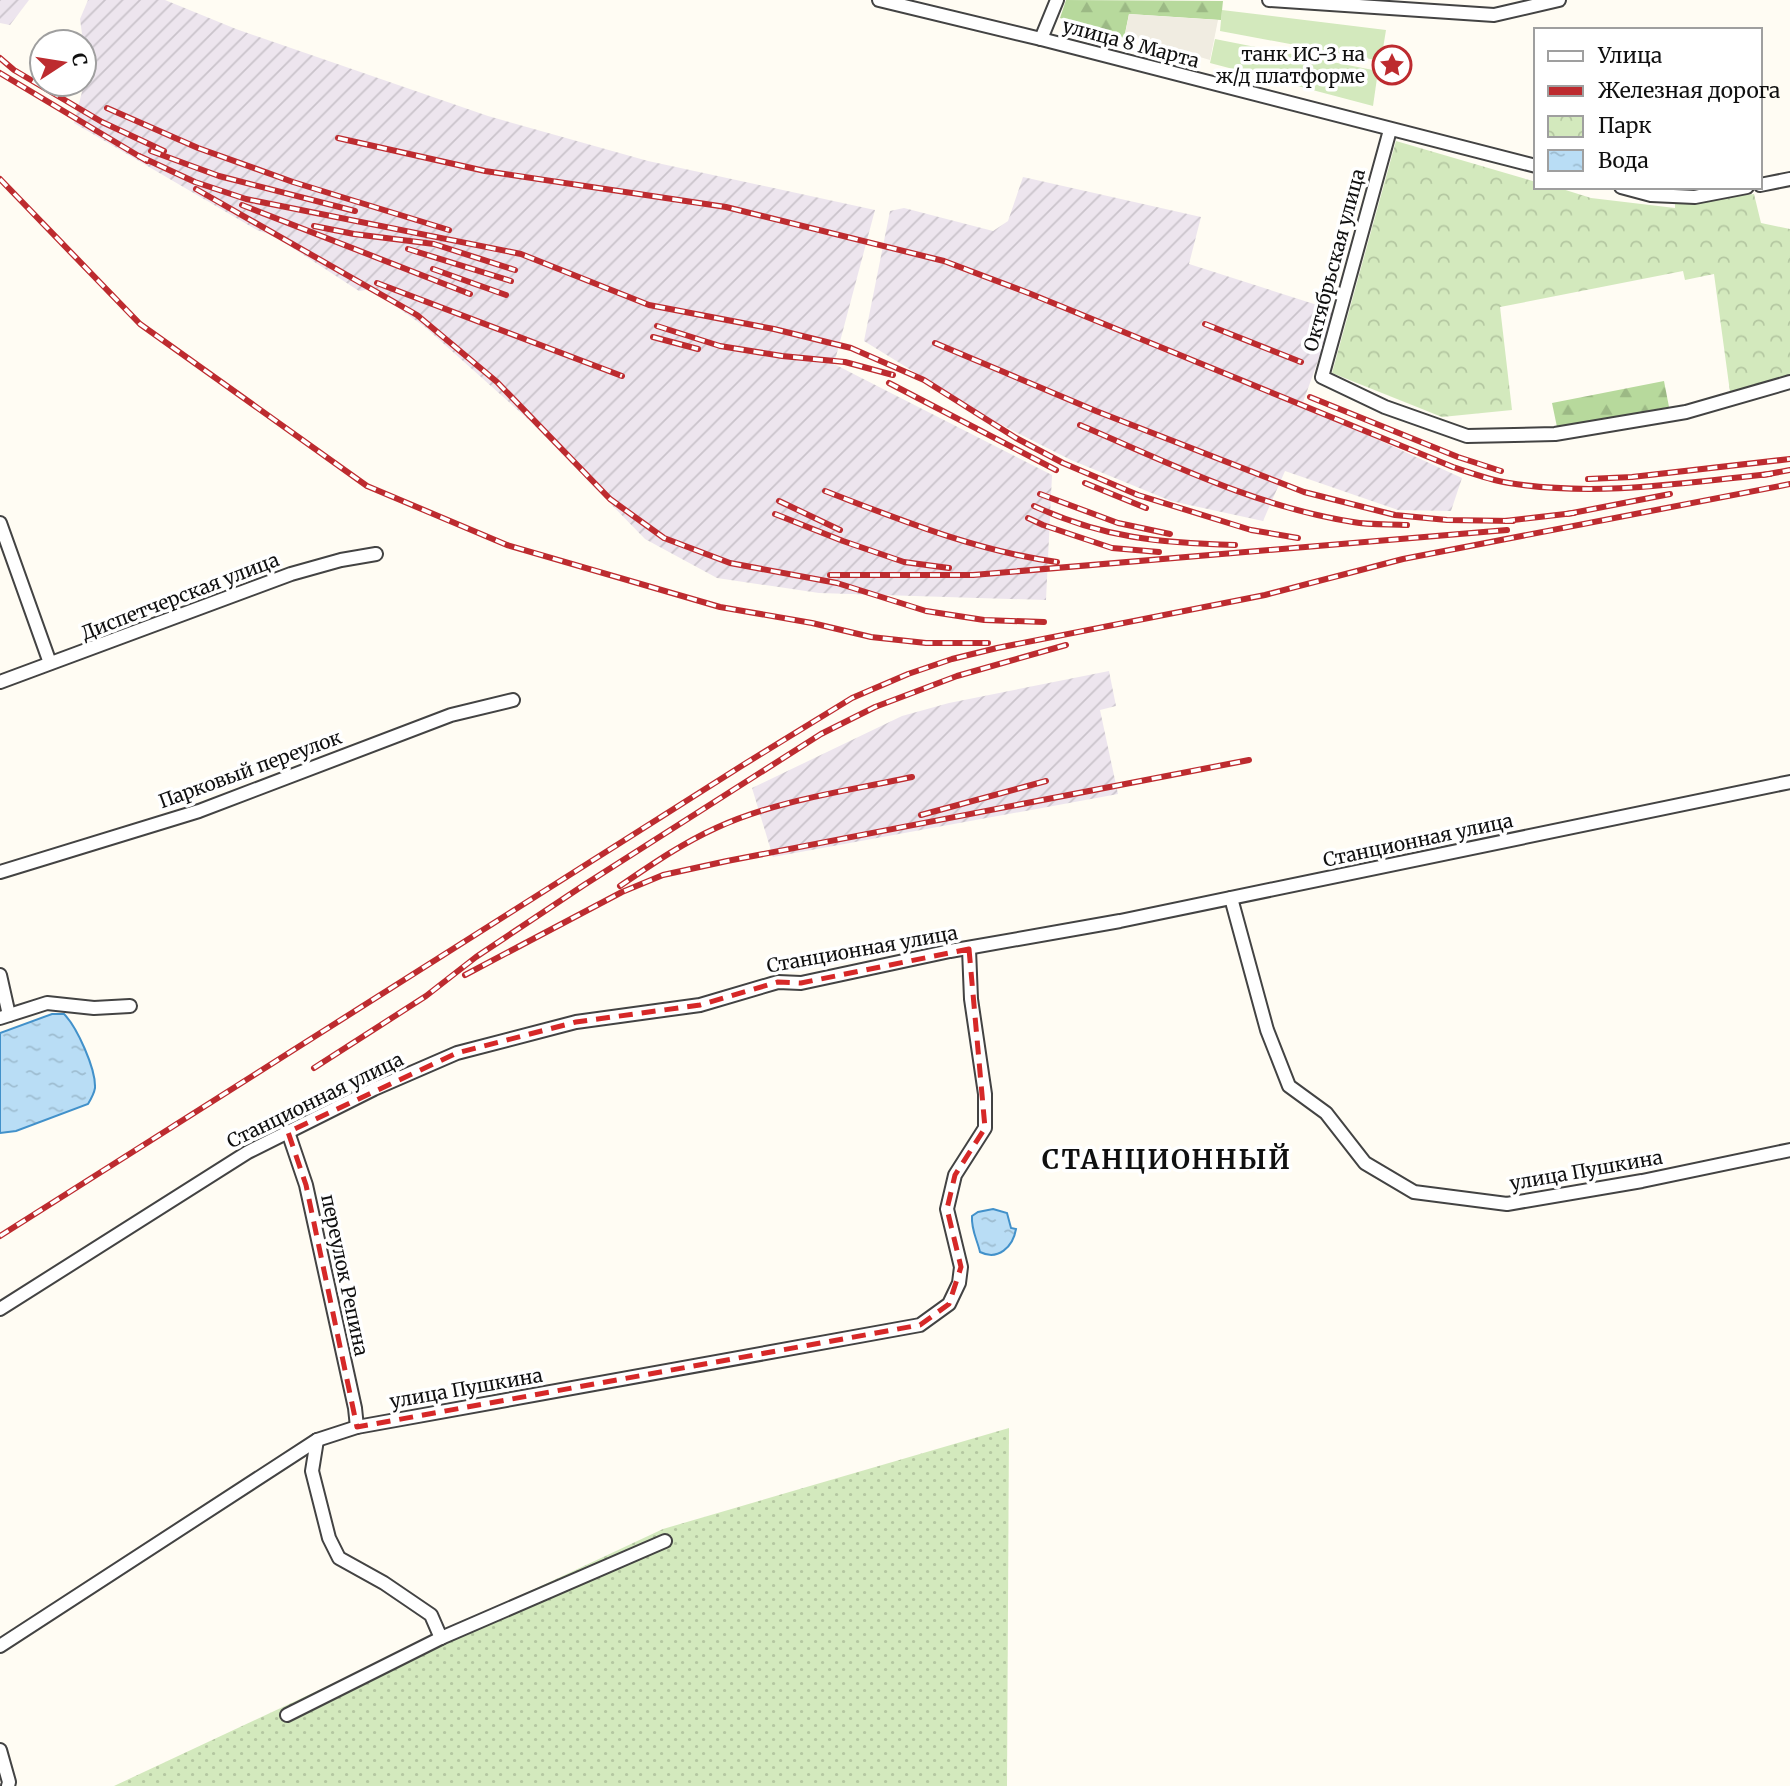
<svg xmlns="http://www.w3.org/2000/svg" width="1790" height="1786" font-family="Merriweather,serif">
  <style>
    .industrial { fill: url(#industrial-furrows) }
    .grass { fill: #d3e9bd }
    .forest { fill: url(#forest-firs) }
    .park { fill: url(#park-crowns) }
    .garden { fill: url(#garden-dots) }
    .plaza { fill: #f0ece1 }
    .water { fill: url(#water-ripples); stroke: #4291ca; stroke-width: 2 }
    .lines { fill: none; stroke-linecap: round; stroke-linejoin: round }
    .minor-casing { stroke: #434343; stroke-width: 16 }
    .minor { stroke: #fff; stroke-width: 12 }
    .rail-casing { stroke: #bd2b2f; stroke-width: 6 }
    .rail { stroke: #fff; stroke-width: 3.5; stroke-dasharray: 10; stroke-linecap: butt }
    .marked { fill: none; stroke: #d62828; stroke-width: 5; stroke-dasharray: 14 9; stroke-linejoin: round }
    .labels { text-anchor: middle; stroke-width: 7; stroke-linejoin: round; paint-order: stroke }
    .street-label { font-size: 19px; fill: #101010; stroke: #fff }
    .poi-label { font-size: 19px; fill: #101010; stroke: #fff; text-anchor: end }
    .district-label { font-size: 26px; font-weight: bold; letter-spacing: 2px; fill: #101010; stroke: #fff }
  </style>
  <defs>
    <pattern id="industrial-furrows" width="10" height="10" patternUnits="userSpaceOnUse" patternTransform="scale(1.75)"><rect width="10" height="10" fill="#ede5ee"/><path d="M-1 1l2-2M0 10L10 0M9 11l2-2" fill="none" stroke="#cac3cb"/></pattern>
    <pattern id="forest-firs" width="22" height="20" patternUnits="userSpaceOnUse" patternTransform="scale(1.75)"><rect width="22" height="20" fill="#b7d99c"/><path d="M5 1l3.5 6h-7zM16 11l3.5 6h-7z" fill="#9cb985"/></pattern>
    <pattern id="park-crowns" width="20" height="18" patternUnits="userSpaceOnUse" patternTransform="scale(1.75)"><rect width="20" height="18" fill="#d3e9bd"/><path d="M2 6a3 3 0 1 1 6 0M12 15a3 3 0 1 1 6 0" fill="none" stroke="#b4c7a1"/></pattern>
    <pattern id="garden-dots" width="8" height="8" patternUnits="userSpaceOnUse" patternTransform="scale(1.75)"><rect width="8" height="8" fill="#d3e9bd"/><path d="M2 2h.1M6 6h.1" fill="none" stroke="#b4c7a1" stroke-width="1.8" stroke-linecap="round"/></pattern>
    <pattern id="water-ripples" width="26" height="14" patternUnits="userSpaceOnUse" patternTransform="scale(1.75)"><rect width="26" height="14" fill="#b9ddf5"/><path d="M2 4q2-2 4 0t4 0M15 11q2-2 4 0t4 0" fill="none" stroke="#9ebdd1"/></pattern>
  </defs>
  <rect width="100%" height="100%" fill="#fffcf3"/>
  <!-- industrial -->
  <g class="industrial">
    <polygon points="0,0 29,0 10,25 0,23"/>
    <polygon points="88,0 165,0 236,29 488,116 648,161 875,210 834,364 1052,475 1046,600 819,593 717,578 645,539 530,421 425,327 372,289 359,291 276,237 257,230 74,123 84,84 85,56 80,19"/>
    <polygon points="1023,177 1201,217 1189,264 1336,311 1302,405 1462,478 1451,511 1398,510 1285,471 1263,521 1171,501 1071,460 992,420 864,341 890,211 904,208 993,231 1008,221"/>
    <polygon points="1109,671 1116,706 1100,710 1118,794 773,857 752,788 902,716 949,703"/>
  </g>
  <!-- grass -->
  <g class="grass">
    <polygon points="1222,10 1386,30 1381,61 1220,31"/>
    <polygon points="1215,39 1378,71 1373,106 1210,63"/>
  </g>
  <!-- forest -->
  <g class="forest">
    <polygon points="1066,0 1223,1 1221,20 1129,14 1124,38 1060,18"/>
    <polygon points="1664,381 1669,407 1557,427 1552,403"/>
  </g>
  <!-- park -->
  <polygon class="park" points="1396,141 1536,182 1536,187 1556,187 1591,198 1675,208 1675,203 1754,194 1761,223 1790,229 1790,375 1730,392 1714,274 1685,280 1683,271 1500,307 1512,410 1442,417 1332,373"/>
  <!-- garden -->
  <polygon class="garden" points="1009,1428 1007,1786 114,1786 663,1529"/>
  <!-- plaza -->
  <polygon class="plaza" points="1129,14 1218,20 1210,60 1125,35"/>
  <!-- water -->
  <g class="water">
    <path d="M52 1014H64C77 1027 96 1069 95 1088 94 1094 91 1099 88 1104L16 1131 0 1133V1033Z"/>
    <path d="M993 1209 1007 1213 1011 1228 1016 1229C1013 1247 998 1261 980 1252 977 1239 971 1230 972 1216L978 1212Z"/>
  </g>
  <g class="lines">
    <defs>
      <g id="minor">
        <polyline points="879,0 1041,39 1536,166"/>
        <polyline points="1269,0 1494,15 1559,0"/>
        <polyline points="1041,39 1057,0"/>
        <polyline points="1390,130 1322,377 1385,407 1467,436 1555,434 1686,412 1790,382"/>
        <polyline points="1760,185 1790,179"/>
        <polyline points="1621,187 1651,195 1695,197 1747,187"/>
        <polyline points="0,523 50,663"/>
        <polyline points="0,682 291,574 341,560 376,554"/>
        <polyline points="0,872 199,811 451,715 513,700"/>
        <polyline points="1231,898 1267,1030 1289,1086 1326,1113 1365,1163 1414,1192 1507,1204 1642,1181 1790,1150"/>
        <polyline points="0,975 9,1015"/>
        <polyline points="0,1018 47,1003 94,1008 130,1006"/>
        <polyline points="288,1132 306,1185 355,1408 357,1427"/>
        <polyline points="0,1309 248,1152 374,1089 457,1053 576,1022 700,1005 778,982 801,983 950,951 1120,921 1790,782"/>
        <polyline points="317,1440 312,1471 329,1538 339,1558 384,1583 431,1615 441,1638"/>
        <polyline points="0,1646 317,1440 357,1427 920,1325 949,1304 959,1283 961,1267 947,1209 955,1175 985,1128 985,1094 971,999 969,949"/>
        <polyline points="287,1715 441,1638 665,1541"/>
        <polyline points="0,1750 9,1782 8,1786"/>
      </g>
    </defs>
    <!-- minor casing -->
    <use href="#minor" class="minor-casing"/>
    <!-- minor -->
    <use href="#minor" class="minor"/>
    <defs>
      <g id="rail">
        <polyline points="0,58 14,70 102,122 164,151"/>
        <polyline points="0,73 147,161"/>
        <polyline points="107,108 198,148 293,182 449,230"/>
        <path d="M338 138 485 171 726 207 944 261 1031 294 1453 467C1471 473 1490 480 1509 483 1596 497 1683 483 1770 474"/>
        <polyline points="151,151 219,176 355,211"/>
        <polyline points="139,156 195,182 246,199 521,254 649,305 774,329 851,348 924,380 1016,438 1063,463 1138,495 1251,530 1298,538"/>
        <polyline points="0,179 140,324 367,486 507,545 720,607 812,623 871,637 926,643 988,643"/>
        <polyline points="196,189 417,315 497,382 610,499 664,538 730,563 837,583 926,611 984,620 1044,622"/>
        <polyline points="242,205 470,294"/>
        <polyline points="314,226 354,234 434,244 515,270"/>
        <polyline points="408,249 511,281"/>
        <polyline points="433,269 506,295"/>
        <polyline points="377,283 622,376"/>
        <polyline points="1205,324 1301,362"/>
        <polyline points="657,326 720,346 782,356 845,362 893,375"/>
        <polyline points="653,337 698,349"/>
        <polyline points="935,343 1096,411 1304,492 1395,515 1447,520 1513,521"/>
        <polyline points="889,383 1056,470"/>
        <polyline points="1310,397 1458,457 1501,471"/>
        <path d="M1080 425C1169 463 1257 507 1353 522 1370 525 1389 524 1407 525"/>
        <polyline points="1763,475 1790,470"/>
        <polyline points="1588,479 1632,477 1790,459"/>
        <polyline points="1085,483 1146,508"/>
        <path d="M825 491C901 520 976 551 1057 562"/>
        <polyline points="1040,494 1118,523 1170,534"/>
        <polyline points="779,501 840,530"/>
        <path d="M1034 506C1103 538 1161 543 1235 545"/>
        <polyline points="775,514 843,541 904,562 949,568"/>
        <polyline points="1567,514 1670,494"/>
        <polyline points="1028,518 1043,525 1112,548 1159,552"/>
        <polyline points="1505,521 1574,513"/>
        <polyline points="830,575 973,575 1507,530"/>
        <polyline points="921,815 1046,781"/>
        <path d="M620 886C651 865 681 844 716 828 777 800 847 791 912 777"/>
        <polyline points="465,975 622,892 663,875 727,861 1249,760"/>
        <polyline points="314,1068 426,996 476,957 584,885 821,734 875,707 957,676 1066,645"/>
        <polyline points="0,1236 743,765 852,698 908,674 952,659 997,648 1265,595 1403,559 1790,484"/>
      </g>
    </defs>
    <!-- rail casing -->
    <use href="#rail" class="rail-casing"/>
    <!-- rail -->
    <use href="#rail" class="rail"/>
  </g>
  <!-- marked area -->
  <path class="marked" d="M969 949 985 1128 955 1175 947 1209 961 1267 949 1304 920 1325 357 1427 306 1185 288 1132 457 1053 576 1022 700 1005 778 982 801 983Z"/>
  <!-- icons -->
  <defs>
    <symbol id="sight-ring" viewBox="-11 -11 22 22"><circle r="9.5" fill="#fff" stroke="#bd2b2f" stroke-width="1.5"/><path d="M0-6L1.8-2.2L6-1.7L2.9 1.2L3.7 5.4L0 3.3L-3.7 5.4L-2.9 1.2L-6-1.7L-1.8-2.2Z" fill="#bd2b2f"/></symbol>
  </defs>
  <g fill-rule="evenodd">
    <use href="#sight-ring" x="1370" y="43" width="44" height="44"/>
  </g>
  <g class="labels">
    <!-- street labels -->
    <g class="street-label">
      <text transform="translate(1131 43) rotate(15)" y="7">улица 8 Марта</text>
      <text transform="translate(1334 260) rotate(-75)" y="7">Октябрьская улица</text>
      <text transform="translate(180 596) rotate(-21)" y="7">Диспетчерская улица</text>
      <text transform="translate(250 769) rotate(-20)" y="7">Парковый переулок</text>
      <text transform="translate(1418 840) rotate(-12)" y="7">Станционная улица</text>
      <text transform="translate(862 949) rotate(-10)" y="7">Станционная улица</text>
      <text transform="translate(315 1100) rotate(-26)" y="7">Станционная улица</text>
      <text transform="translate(1586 1170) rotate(-10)" y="7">улица Пушкина</text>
      <text transform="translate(345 1275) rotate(78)" y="7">переулок Репина</text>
      <text transform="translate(466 1388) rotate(-10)" y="7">улица Пушкина</text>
    </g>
    <!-- poi labels -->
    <g class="poi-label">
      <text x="1365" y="61">танк ИС-3 на<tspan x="1365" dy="22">ж/д платформе</tspan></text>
    </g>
    <!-- district labels -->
    <g class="district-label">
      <text x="1167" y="1169">СТАНЦИОННЫЙ</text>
    </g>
  </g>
  <!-- legend -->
  <rect x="1534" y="28" width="228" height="161" fill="#ffffff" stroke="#9f9f9f" stroke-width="2"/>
  <rect x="1548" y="51" width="35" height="10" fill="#ffffff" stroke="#9f9f9f" stroke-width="2"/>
  <text x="1598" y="63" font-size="21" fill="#101010">Улица</text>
  <rect x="1548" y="86" width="35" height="10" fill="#bd2b2f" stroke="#9f9f9f" stroke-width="2"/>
  <text x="1598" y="98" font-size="21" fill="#101010">Железная дорога</text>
  <rect x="1548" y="116" width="35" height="21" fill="url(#park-crowns)" stroke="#9f9f9f" stroke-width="2"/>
  <text x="1598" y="133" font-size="21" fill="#101010">Парк</text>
  <rect x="1548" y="150" width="35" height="21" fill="url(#water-ripples)" stroke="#9f9f9f" stroke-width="2"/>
  <text x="1598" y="168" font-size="21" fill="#101010">Вода</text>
  <!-- north arrow -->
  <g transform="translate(63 63) rotate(78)"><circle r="33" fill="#ffffff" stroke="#9f9f9f" stroke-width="2"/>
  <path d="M0-5L12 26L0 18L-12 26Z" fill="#bd2b2f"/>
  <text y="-10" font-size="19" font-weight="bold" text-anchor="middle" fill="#101010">С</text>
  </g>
</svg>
